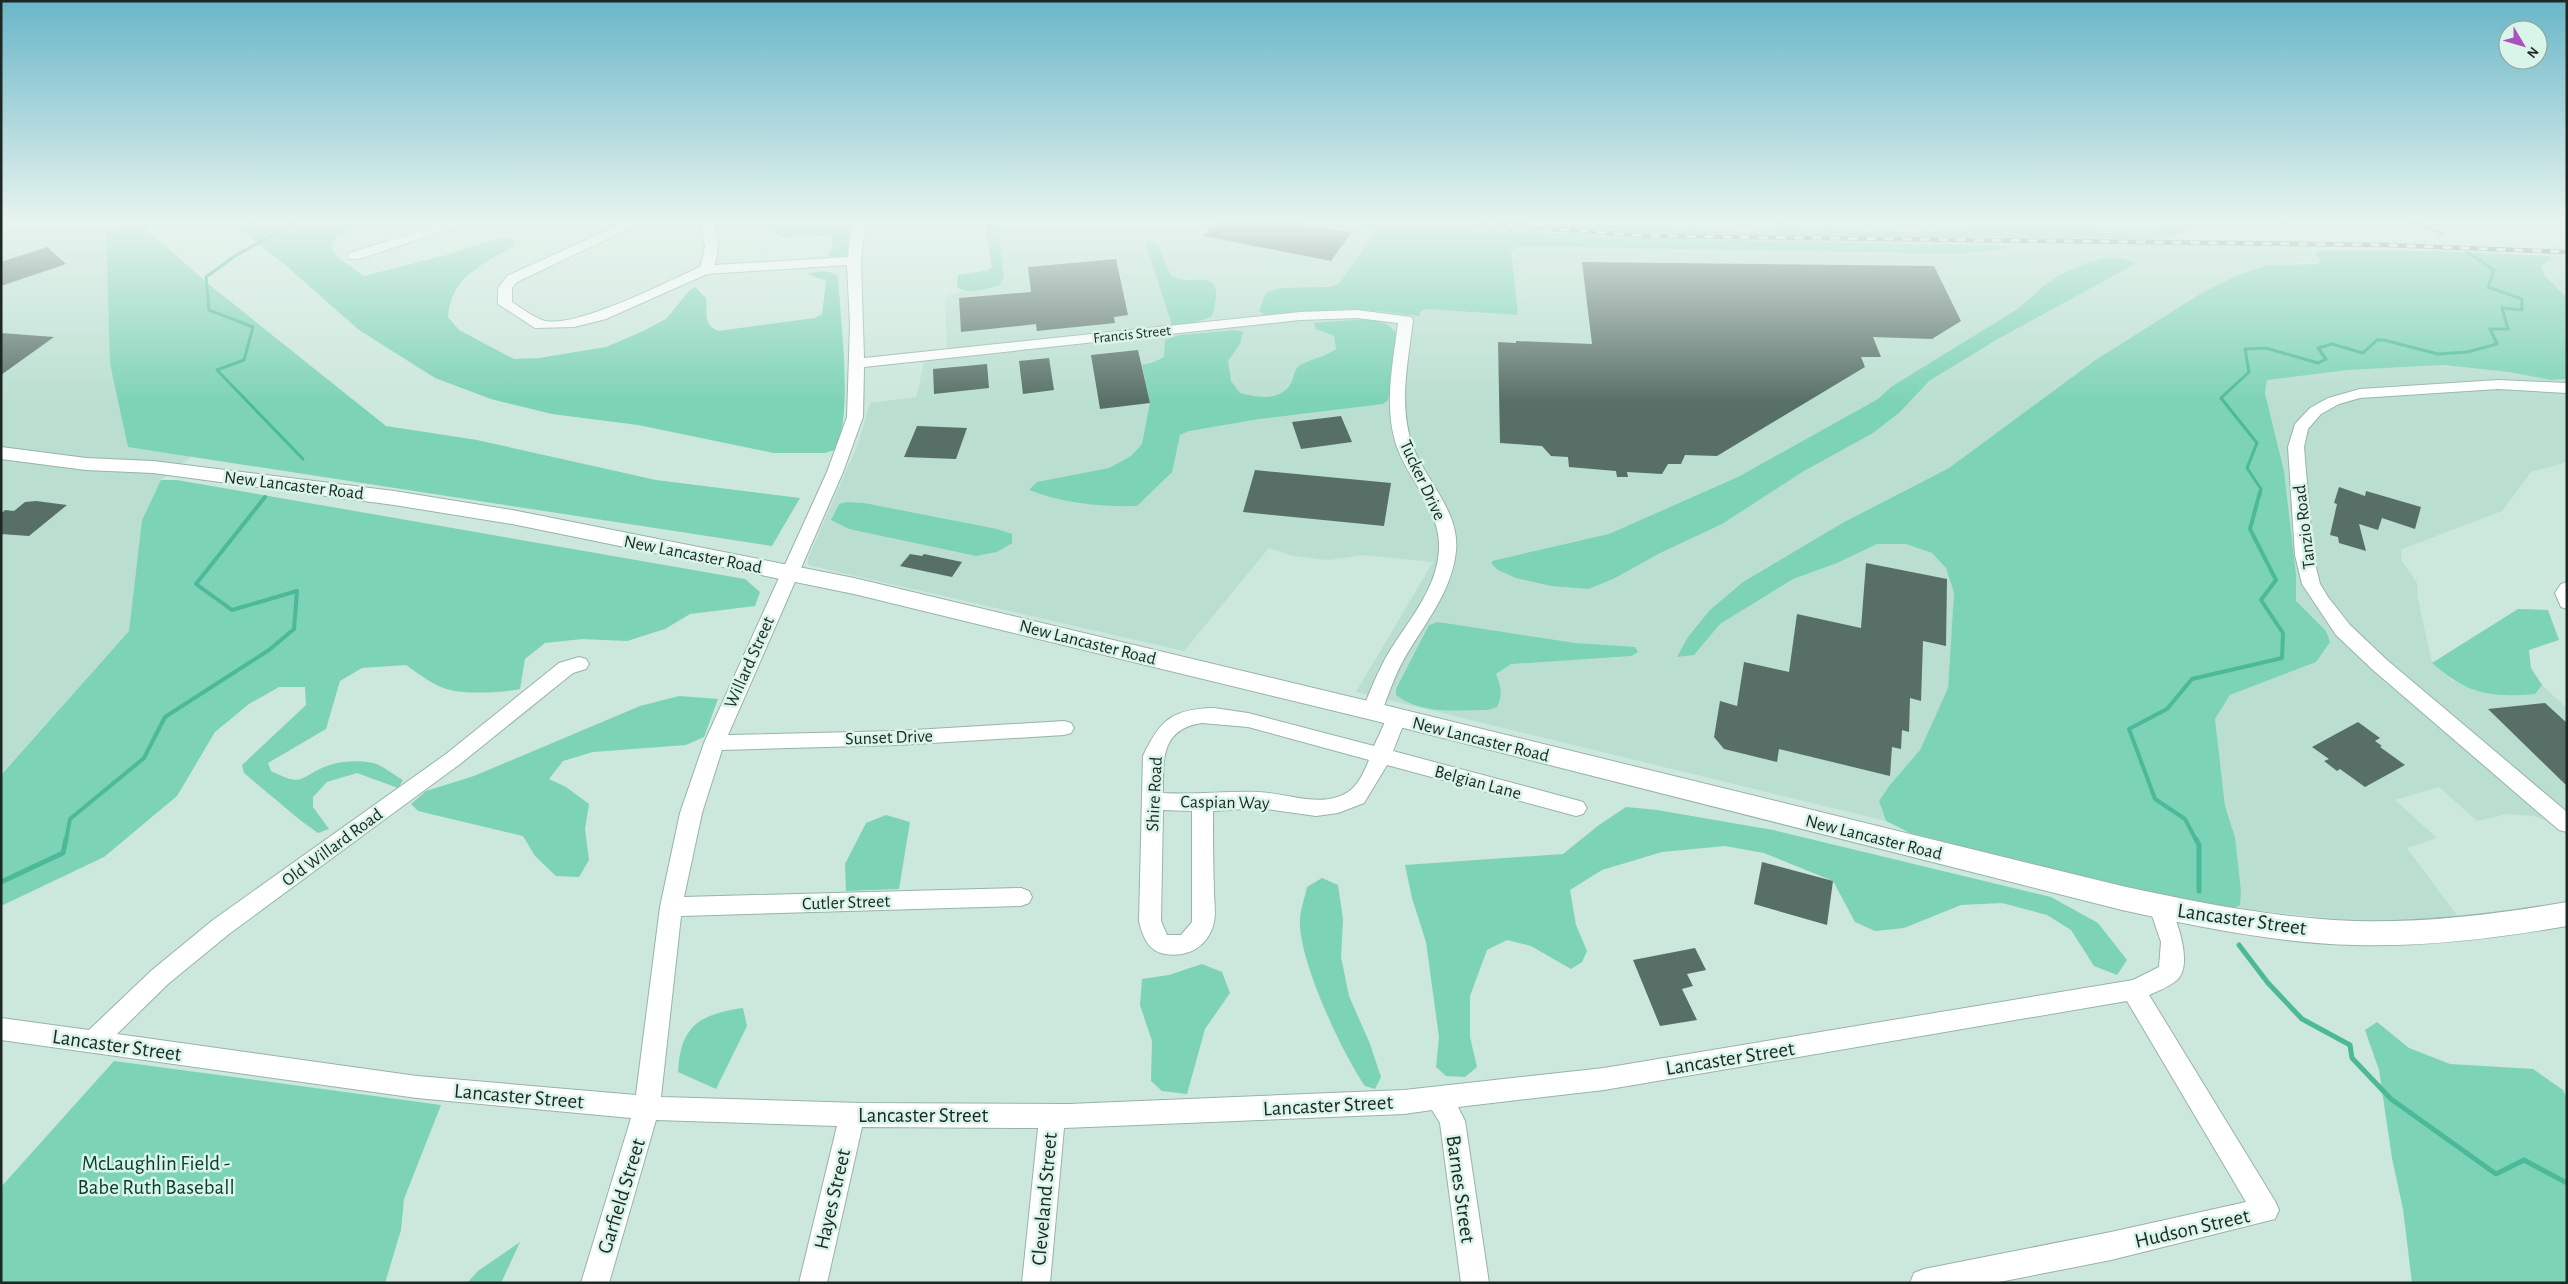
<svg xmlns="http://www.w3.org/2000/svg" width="2568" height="1284" font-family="'Alegreya Sans',sans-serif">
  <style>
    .built { fill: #badfd1 }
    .green { fill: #7dd3b6 }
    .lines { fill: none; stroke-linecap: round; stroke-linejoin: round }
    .stream-far2 { stroke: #4cba99; stroke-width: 3 }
    .stream-far1 { stroke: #4cba99; stroke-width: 4 }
    .stream { stroke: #4cba99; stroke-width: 5 }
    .building { fill: #576f66 }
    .minor-casing { stroke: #98b3a8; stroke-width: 2 }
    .major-casing { stroke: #98b3a8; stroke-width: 2 }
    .minor { fill: #fff; fill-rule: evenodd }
    .major { fill: #fff; fill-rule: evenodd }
    .rail-casing { stroke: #65766f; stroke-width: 4.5 }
    .rail { stroke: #d9f4e9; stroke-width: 3; stroke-dasharray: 9; stroke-linecap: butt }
    .labels { text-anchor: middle; stroke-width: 5; stroke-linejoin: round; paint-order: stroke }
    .far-street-label { font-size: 15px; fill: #1d2723; stroke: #d9f4e9 }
    .street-label { font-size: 18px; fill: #1d2723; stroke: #d9f4e9 }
    .near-street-label { font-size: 21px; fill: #1d2723; stroke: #d9f4e9 }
    .near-park-label { font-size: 21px; fill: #0a3c2e; stroke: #d9f4e9 }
  </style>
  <rect width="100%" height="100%" fill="#cce7dc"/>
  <!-- built -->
  <g class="built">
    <polygon points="1,223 126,223 106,230 110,364 128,446 192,456 161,480 142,520 129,631 1,774"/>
    <polygon points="997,223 1498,223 1612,233 2301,240 2321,262 2268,265 2238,275 2200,294 2094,361 1949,468 1847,520 1932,553 1946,567 1954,593 1948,688 1920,750 1889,786 1879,801 1886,821 1356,692 1433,562 1363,555 1327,560 1293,556 1269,548 1184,651 808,565 808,558 858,444 870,403 916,397 927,350 947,349 945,299 949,295 962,291 988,289 1000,285 1004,277"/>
    <polygon points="2547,246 2567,247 2567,298 2544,275 2541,266 2551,260"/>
    <polygon points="2443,365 2509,372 2551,380 2567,379 2567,462 2531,472 2502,511 2402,549 2401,560 2417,583 2418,599 2432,663 2453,681 2534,694 2542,685 2567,708 2567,835 2553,823 2534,816 2507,814 2477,821 2439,787 2395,800 2437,838 2407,848 2461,921 2374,923 2236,908 2240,905 2235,837 2225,806 2215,719 2230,695 2280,676 2326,631 2296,602 2296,574 2284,471 2265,393 2267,380 2348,370"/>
  </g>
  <!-- green -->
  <g class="green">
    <polygon points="126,223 139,223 206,282 386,426 477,440 656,480 800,498 772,546 128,447 110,364 106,230"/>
    <path d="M231 223H369L339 236 331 245 337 257 364 276 450 254 482 243 504 237 515 240 513 246C482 265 451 277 448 317L459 330 514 359 539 358 606 347 641 332 666 319 690 290 695 287 706 298C708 314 702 324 718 331L815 318 822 314 826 281 808 274C819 270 829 270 838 276 840 319 854 415 835 450L825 453H774L638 425 552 414 491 399 435 378 359 330 283 263Z"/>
    <polygon points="761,223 853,223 849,254 833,259 829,255 833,243 831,237 826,235 782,237"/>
    <path d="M985 223H997L1004 277 1000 285C988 289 968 295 957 287L958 275 989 270 992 267Z"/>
    <polygon points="1350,223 1442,223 1616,238 2005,246 2006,248 1968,253 1927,253 1521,246 1511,252 1518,315 1427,309 1421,311 1419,316 1377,311 1345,310 1265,315 1259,311 1266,293 1280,288 1329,287 1339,284 1375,233 1366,227"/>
    <polygon points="1498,223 1603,223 1745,230 1787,225 1910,232 1995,223 2081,223 2109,229 2139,229 2178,223 2222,223 2160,239 1612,233"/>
    <polygon points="2379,223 2514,223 2514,224 2511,228 2492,229"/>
    <path d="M1149 241 1158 244 1170 275C1195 290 1228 261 1212 316L1192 324 1172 325 1145 242Z"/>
    <polygon points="2317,251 2434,251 2551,256 2551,260 2541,266 2544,275 2567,298 2567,379 2551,380 2509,372 2443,365 2348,370 2267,380 2265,393 2284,471 2296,574 2296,601 2326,631 2330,642 2316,662 2230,695 2215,719 2225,806 2235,837 2241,891 2240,905 2233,909 2168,899 1910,833 1886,821 1879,801 1889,786 1920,750 1948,688 1954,593 1946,568 1932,553 1906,544 1877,544 1837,563 1793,579 1720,624 1694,655 1677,657 1688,637 1710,610 1743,582 1846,521 1949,468 2094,361 2200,294 2238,275 2268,265 2316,264 2321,262 2314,253"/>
    <path d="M2104 258H2119L2135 262V264L1996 340 1929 381 1900 412 1873 433 1804 471 1722 524 1660 553 1615 578 1589 589 1551 586 1516 578 1498 570 1492 564V561L1609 534 1738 477 1878 399 1891 387 2016 310C2028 302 2035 292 2046 284 2064 271 2082 264 2104 258Z"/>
    <path d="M1367 319C1381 321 1390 323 1397 335L1388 400 1383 404 1259 419 1189 431 1180 435 1172 472 1137 506C1101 507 1062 503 1029 490L1037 482 1109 468 1131 456 1142 444 1150 403 1142 365 1154 362 1164 357 1165 340 1179 335 1235 330 1243 332 1240 344 1228 361 1231 381 1240 393C1258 397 1278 402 1290 385 1294 380 1293 372 1298 367 1303 361 1326 357 1336 349L1334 336 1316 329 1314 323Z"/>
    <path d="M161 480H177L745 579 760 592 755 606 690 614 665 629 627 641 582 639 545 643 525 659 520 689C504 693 466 694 450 690 434 686 419 674 406 665L362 668 340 681 326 729 268 763 271 771C305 788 298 777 327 766 339 761 360 760 373 763 382 765 394 775 403 780L398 788 357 773 327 782 313 797V807L329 829 318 833 300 820 244 773 242 765 306 705 305 687H279L249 704 215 732 177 796 104 857 1 906V775L129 631 142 520Z"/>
    <polygon points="847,502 864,503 997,529 1012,534 1012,543 997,552 976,556 849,529 831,520 839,504"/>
    <path d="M2518 609 2548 610 2559 640 2529 650 2531 668 2542 685 2535 694C2489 698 2466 693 2432 663Z"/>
    <path d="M1438 622 1575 643 1635 647 1638 652 1631 656 1511 664 1496 674C1501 687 1503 694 1497 707L1488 710C1457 710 1422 715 1396 695V689L1429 625Z"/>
    <polygon points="679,696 718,699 704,737 686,745 593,752 563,761 549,779 566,787 589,804 585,829 589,860 579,877 556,876 535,856 523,836 418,811 411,804 426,791 474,776 640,706"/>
    <polygon points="1626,807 1657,810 1773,830 2051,897 2098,923 2127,960 2117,975 2094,966 2071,930 2047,915 2002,903 1961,905 1904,928 1875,931 1855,922 1833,881 1764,853 1725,846 1662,852 1602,870 1570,890 1576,925 1587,951 1582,962 1571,969 1531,946 1507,940 1487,950 1470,996 1470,1037 1477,1067 1465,1077 1446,1076 1436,1067 1439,1037 1426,942 1412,898 1405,865 1563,854 1599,825"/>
    <polygon points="886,815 910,822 899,889 846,891 845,864 866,823"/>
    <path d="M1322 878 1338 885 1343 919 1341 957 1349 996 1370 1044 1381 1077 1375 1089 1365 1086C1342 1053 1297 957 1300 918 1301 908 1305 897 1307 887Z"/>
    <polygon points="1202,964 1222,972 1230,993 1205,1029 1187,1094 1162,1091 1151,1081 1152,1041 1140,1005 1142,979 1169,975"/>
    <path d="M743 1008 747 1026 716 1089 678 1072C680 1026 700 1014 743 1008Z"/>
    <polygon points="2377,1022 2409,1048 2450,1064 2533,1069 2563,1090 2567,1098 2567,1283 2412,1283 2403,1209 2392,1158 2379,1070 2365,1030"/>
    <polygon points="114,1061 441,1105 404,1199 401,1230 385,1283 1,1283 1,1187"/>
    <polygon points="520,1242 501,1283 467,1283 478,1271"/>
  </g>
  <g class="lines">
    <!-- stream-far2 -->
    <g class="stream-far2">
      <polyline points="293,223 235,256 206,277 209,310 253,327 244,360 217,370 303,459"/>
      <polyline points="2414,223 2443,234"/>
      <polyline points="2260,494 2261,489 2247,468 2257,443 2221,398 2249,372 2245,349 2266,348 2318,363 2326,359 2318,348 2332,344 2363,353 2377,340 2384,340 2438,354 2467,352 2497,344 2490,329 2508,329 2502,308 2522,310 2522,299 2488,287 2494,270 2467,252"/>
    </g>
    <!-- stream-far1 -->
    <g class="stream-far1">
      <polyline points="66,840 70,819 144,758 165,717 269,650 294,629 297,591 232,610 196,584 265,497"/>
      <polyline points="2196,840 2185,819 2155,799 2129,729 2167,709 2192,679 2282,658 2283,633 2261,600 2276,580 2250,529 2260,492"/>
    </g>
    <!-- stream -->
    <g class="stream">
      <polyline points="2196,839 2199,845 2199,891"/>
      <polyline points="1,882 63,853 66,839"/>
      <polyline points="2239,945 2268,983 2302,1019 2350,1045 2352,1058 2391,1099 2496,1174 2524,1160 2567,1183"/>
    </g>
  </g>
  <!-- building -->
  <g class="building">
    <polygon points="1214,223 1298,223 1351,233 1331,261 1203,236"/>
    <polygon points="47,247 66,264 1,286 1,262"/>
    <polygon points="1116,259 1128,315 1114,317 1115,323 1037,331 1036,324 961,332 959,298 1031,292 1028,267"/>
    <polygon points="1582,262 1934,266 1961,321 1932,339 1873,337 1881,357 1861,357 1865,367 1717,456 1685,455 1681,464 1668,464 1662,474 1627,472 1628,477 1617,477 1616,471 1569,467 1568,457 1551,456 1542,446 1500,443 1498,342 1516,343 1516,341 1592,344"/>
    <polygon points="1,333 54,337 1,375"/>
    <polygon points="1138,350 1150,403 1100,409 1091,355"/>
    <polygon points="1049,358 1054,390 1023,394 1019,361"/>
    <polygon points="987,364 989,388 934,394 933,369"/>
    <polygon points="1341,416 1352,442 1301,449 1292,422"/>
    <polygon points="917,426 967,428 956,459 904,457"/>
    <polygon points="1255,470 1391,483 1384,526 1243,512"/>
    <polygon points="2339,487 2365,496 2366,491 2421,507 2415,529 2382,518 2378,530 2359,524 2366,551 2339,543 2338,537 2330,535 2337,504 2334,503"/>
    <polygon points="25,502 36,501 67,505 29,536 1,534 1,514 5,510 14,511"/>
    <polygon points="910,554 922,556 924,554 962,562 952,577 900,566"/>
    <polygon points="1866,563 1947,579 1946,646 1923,641 1921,701 1910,698 1909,732 1902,730 1901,749 1892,747 1890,776 1779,749 1777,762 1724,749 1714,737 1720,701 1737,706 1744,662 1789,672 1797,614 1861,628"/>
    <polygon points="2545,703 2567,723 2567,786 2488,709"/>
    <polygon points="2358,722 2380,738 2375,741 2382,746 2380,747 2405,765 2365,787 2340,769 2337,771 2324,761 2329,759 2312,747"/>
    <polygon points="1762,862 1833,881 1827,925 1754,904"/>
    <polygon points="1695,948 1706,970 1687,974 1693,986 1682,989 1697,1020 1660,1026 1633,960"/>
  </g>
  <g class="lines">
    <defs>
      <g id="minor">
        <polygon points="447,223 468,223 359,259 349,259 347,256 349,253"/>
        <path d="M623 223H641L517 282 512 288V302C521 308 532 316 542 320 572 331 668 281 700 267L705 247 700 223H713C719 237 720 251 714 265L848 257 852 223H865L861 261 864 358 1300 312 1357 310 1411 317 1413 320C1408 362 1398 407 1413 447 1426 481 1460 512 1456 551 1452 592 1424 624 1404 659 1395 675 1389 693 1382 711L1379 716 1372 718 1365 716 1362 711C1369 693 1376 676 1385 659 1405 624 1438 590 1439 548 1440 509 1409 481 1397 447 1383 407 1393 364 1398 323L1357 318 1300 320 864 367 863 417 843 472 728 735 898 731 1064 721 1071 723 1074 728 1071 733 1064 735 898 745 722 750 702 813 684 897 1021 888 1029 891 1032 897 1029 903 1021 906 681 916 661 1097 860 1103 1069 1104 1404 1090 1604 1068 2133 980 2159 967 2161 942 2149 907 2152 900 2160 898 2168 900C2176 918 2194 964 2177 980 2169 987 2158 991 2149 995L2275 1201 2279 1210 2275 1219 2111 1260 1994 1283H1910L1914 1273 1924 1269 2111 1232 2246 1202 2127 1001 1604 1090 1458 1107 1465 1121 1489 1283H1461L1440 1123 1432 1110 1404 1114 1064 1128 1050 1283H1022L1038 1128 862 1127 827 1283H799L837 1126 656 1120 609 1283H581L631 1118 417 1098 1 1040V1018L89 1030 152 970 213 920 446 754 559 663 579 657 586 659 589 664 586 669 573 673 460 764 229 934 168 984 117 1034 417 1076 636 1095 660 907 680 813 704 743 827 472 847 417 850 325 847 265 707 274 606 319 574 327 535 328 498 304V288L507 276Z"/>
        <polygon points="2498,380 2567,383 2567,393 2498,389 2360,398 2339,404 2321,414 2308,429 2304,447 2313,555 2320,584 2328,597 2350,625 2387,660 2567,812 2567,832 2559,830 2373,670 2336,635 2302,584 2295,555 2288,447 2295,424 2310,408 2328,398 2360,389"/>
        <polygon points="2567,582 2567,609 2561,607 2555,593 2561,584"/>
        <path d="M1214 708 1248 713 1374 746 1389 713 1396 711 1403 713 1406 718 1393 751 1576 800 1583 802 1587 808 1583 814 1576 816 1387 765 1364 803 1338 813 1316 816 1259 808 1213 811C1213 838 1213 864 1214 891 1214 901 1216 913 1214 922 1209 946 1188 958 1165 954 1148 951 1143 937 1139 921L1143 756C1160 720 1172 709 1214 708ZM1202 723 1248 727 1369 760C1365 770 1358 786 1348 792 1321 809 1287 793 1258 792 1226 791 1195 795 1163 793 1163 759 1161 729 1202 723ZM1163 810 1192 811V922L1181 935H1167L1161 921Z"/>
      </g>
      <path id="major" d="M1 447 86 458 153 461 394 491 512 510 854 578 1372 702 2122 886C2199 903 2276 918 2355 921 2426 923 2497 914 2567 902V926C2497 938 2426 947 2355 945 2276 943 2199 927 2122 910L1372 720 854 594 512 524 394 505 153 473 86 470 1 459Z"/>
    </defs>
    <!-- minor casing -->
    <use href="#minor" class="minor-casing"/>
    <!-- major casing -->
    <use href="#major" class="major-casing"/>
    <!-- minor -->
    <use href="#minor" class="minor"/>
    <!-- major -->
    <use href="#major" class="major"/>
    <defs>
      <polyline id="rail" points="1471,223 1649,236 2385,245 2567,252"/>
    </defs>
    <!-- rail casing -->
    <use href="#rail" class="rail-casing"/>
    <!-- rail -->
    <use href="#rail" class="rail"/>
  </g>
  <!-- sky -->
  <linearGradient id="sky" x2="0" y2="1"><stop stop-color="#69b6c8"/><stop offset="0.55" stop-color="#e8f4ef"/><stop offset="1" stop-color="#e8f4ef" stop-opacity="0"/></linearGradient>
  <rect width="2568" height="403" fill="url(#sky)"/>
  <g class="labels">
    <!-- far-street labels -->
    <g class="far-street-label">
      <text transform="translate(1132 334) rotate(-6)" y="5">Francis Street</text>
    </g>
    <!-- street labels -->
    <g class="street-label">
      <text transform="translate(1423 480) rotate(65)" y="6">Tucker Drive</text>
      <text transform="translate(294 485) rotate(7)" y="6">New Lancaster Road</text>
      <text transform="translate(2304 527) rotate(-97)" y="6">Tanzio Road</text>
      <text transform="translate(693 554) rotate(11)" y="6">New Lancaster Road</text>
      <text transform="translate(1088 642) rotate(14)" y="6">New Lancaster Road</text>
      <text transform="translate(749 662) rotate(-66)" y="6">Willard Street</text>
      <text transform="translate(889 737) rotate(-2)" y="6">Sunset Drive</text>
      <text transform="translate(1481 739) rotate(14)" y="6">New Lancaster Road</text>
      <text transform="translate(1478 782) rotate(15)" y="6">Belgian Lane</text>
      <text transform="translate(1154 794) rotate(-87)" y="6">Shire Road</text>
      <text transform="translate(1225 802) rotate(1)" y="6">Caspian Way</text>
      <text transform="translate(1874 837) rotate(14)" y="6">New Lancaster Road</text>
      <text transform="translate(332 847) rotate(-36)" y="6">Old Willard Road</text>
      <text transform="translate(846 902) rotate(-2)" y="6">Cutler Street</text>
    </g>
    <!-- near-street labels -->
    <g class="near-street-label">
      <text transform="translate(2242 919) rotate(8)" y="7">Lancaster Street</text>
      <text transform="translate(117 1045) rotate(8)" y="7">Lancaster Street</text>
      <text transform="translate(1730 1058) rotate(-9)" y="7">Lancaster Street</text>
      <text transform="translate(519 1096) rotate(5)" y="7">Lancaster Street</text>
      <text transform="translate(1328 1105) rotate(-3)" y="7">Lancaster Street</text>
      <text x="923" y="1122">Lancaster Street</text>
      <text transform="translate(1461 1189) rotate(82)" y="7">Barnes Street</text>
      <text transform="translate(621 1196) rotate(-73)" y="7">Garfield Street</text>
      <text transform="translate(832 1199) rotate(-77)" y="7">Hayes Street</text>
      <text transform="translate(1044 1199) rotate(-85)" y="7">Cleveland Street</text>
      <text transform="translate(2192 1228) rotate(-13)" y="7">Hudson Street</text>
    </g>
    <!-- near-park labels -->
    <g class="near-park-label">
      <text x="156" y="1170">McLaughlin Field -<tspan x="156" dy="24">Babe Ruth Baseball</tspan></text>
    </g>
  </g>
  <!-- border -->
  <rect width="2568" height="1284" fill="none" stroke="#1d2723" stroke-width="5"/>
  <!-- north arrow -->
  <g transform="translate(2523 45) rotate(128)"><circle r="24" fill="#d9f4e9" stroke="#8ea29a"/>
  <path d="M0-4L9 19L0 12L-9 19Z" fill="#aa51be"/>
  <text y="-8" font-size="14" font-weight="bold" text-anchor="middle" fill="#1d2723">N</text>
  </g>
</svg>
